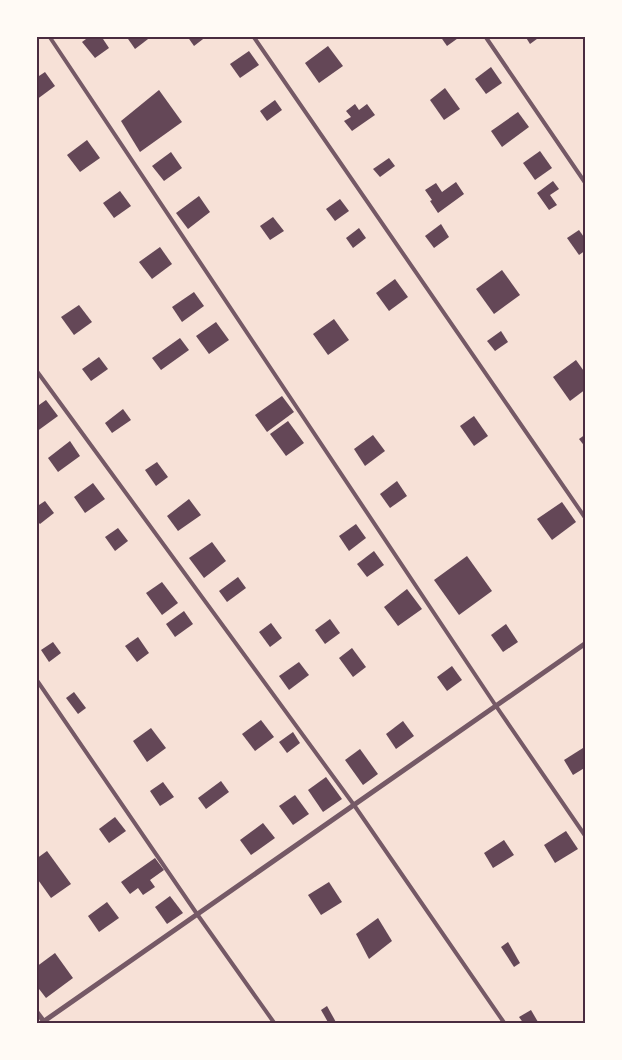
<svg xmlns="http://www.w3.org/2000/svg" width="622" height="1060" font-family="'IBM Plex Sans',sans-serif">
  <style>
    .building { fill: #644757 }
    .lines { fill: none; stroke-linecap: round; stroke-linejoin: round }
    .service { stroke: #755966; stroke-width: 4 }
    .minor { stroke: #755966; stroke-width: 5 }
    .neatline { fill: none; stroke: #4a2c40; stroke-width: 2 }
  </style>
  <rect width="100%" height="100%" fill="#f7e1d7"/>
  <!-- building -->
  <g class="building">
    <polygon points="90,36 101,36 109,48 95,58 82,42"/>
    <polygon points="126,36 152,36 135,49"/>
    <polygon points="187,36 207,36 194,46"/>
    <polygon points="440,36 461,36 447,46"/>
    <polygon points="525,36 541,36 530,44"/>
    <polygon points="328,46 343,66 319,83 305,63"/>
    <polygon points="249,51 259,65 240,78 230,64"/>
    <polygon points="491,67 502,83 486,94 475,79"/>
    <polygon points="45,72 55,86 36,100 36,78"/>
    <polygon points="445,88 460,109 444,120 430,100"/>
    <polygon points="159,90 182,122 140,152 121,121"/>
    <polygon points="275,100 282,110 267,121 260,111"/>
    <polygon points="355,104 359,110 367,104 375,115 352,131 344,121 351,117 346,111"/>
    <polygon points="518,112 529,127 502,147 491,131"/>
    <polygon points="87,140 100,158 80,172 67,155"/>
    <polygon points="540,151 552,168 535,180 523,163"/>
    <polygon points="171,152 182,168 164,181 152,166"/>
    <polygon points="389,158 395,166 380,177 373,169"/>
    <polygon points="553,181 559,189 550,195 557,205 549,210 537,193"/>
    <polygon points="456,182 464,194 438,213 430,201 432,200 425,190 436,183 442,192"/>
    <polygon points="120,191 131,206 114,218 103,203"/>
    <polygon points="199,196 210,212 188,229 176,213"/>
    <polygon points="340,199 349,211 335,221 326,209"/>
    <polygon points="273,217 284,231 270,240 260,226"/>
    <polygon points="441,224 449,237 434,248 425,236"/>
    <polygon points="359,228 366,238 353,248 346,238"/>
    <polygon points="579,230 586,240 586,250 579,255 567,238"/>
    <polygon points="160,247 172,264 152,279 139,262"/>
    <polygon points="502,270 520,295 494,314 476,289"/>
    <polygon points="395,279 408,297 389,311 376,293"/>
    <polygon points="194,292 204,306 182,322 172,307"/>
    <polygon points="79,305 92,322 74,335 61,317"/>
    <polygon points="334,319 349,340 328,355 313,334"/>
    <polygon points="216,322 229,340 209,354 196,336"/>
    <polygon points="501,331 508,342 495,351 487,341"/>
    <polygon points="180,338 189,350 161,370 152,358"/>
    <polygon points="99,357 108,369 91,381 82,369"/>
    <polygon points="576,360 586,374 586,389 570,401 553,377"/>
    <polygon points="282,396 294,412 267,432 255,415"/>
    <polygon points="46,400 58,416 36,432 36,402 39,405"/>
    <polygon points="123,409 131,420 112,433 105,423"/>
    <polygon points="474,416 488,436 474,446 460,426"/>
    <polygon points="288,421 304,443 286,456 270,434"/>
    <polygon points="586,434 586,448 579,439"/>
    <polygon points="373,435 385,451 365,466 354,449"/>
    <polygon points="70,441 80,456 58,472 48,458"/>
    <polygon points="157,462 168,477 156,486 145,470"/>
    <polygon points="397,481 407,496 390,508 380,494"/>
    <polygon points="93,483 105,499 85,513 74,497"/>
    <polygon points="189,499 201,515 178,531 167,516"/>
    <polygon points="45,501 54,513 40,524 36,520 36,507"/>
    <polygon points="562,502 576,522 552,540 537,519"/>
    <polygon points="356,524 366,538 349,551 339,536"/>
    <polygon points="118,528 128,541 115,551 105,537"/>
    <polygon points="212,542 226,561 204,578 189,558"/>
    <polygon points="374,551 384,565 367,577 357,564"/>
    <polygon points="467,556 492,591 459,615 434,580"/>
    <polygon points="238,577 246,588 227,602 219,591"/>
    <polygon points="162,582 178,603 162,615 146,593"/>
    <polygon points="407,589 422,609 398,626 384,607"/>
    <polygon points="184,611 193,624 175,637 166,624"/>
    <polygon points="330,619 340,633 325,644 315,630"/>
    <polygon points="271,623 282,638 270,647 259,632"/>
    <polygon points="506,624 518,642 503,652 491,635"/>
    <polygon points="138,637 149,653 137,662 125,646"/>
    <polygon points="53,642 61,653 49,662 41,650"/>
    <polygon points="352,648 366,667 353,677 339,658"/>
    <polygon points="299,662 309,675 289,690 279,676"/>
    <polygon points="452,666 462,680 447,691 437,677"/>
    <polygon points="74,692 86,708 78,714 66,698"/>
    <polygon points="261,720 274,737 255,751 242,734"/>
    <polygon points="403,721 414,736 396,749 386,734"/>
    <polygon points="151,728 166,748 147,762 133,741"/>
    <polygon points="293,732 300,743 287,753 279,742"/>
    <polygon points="583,748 586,753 586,767 573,775 564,760"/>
    <polygon points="360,749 378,774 363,785 345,760"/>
    <polygon points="326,777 342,799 323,812 308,790"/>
    <polygon points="221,781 229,792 206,809 198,798"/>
    <polygon points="163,782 174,797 160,806 150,791"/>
    <polygon points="295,795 309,814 293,825 279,806"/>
    <polygon points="115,817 126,831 109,843 99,829"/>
    <polygon points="263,823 275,838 251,855 240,840"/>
    <polygon points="566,831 578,849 555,863 544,845"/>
    <polygon points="504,840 514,855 493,868 484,853"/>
    <polygon points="47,851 71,884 51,898 36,877 36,859"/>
    <polygon points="155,858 164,870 150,880 155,887 143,895 138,888 130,894 121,882"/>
    <polygon points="329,882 342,902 321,915 308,895"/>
    <polygon points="170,896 183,913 167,924 155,907"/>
    <polygon points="107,902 119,918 99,932 88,916"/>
    <polygon points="378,918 392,941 369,959 356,934"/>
    <polygon points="508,942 520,963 514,967 501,947"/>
    <polygon points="55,953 73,978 46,998 36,985 36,967"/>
    <polygon points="327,1006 337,1024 329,1024 321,1010"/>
    <polygon points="531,1010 538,1022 535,1024 524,1024 519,1017"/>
  </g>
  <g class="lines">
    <!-- service -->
    <g class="service">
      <polyline points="49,36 496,706 586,837"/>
      <polyline points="253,36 586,519"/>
      <polyline points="485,36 586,184"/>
      <polyline points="36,370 354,805 505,1024"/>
      <polyline points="36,679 197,914 275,1024"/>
    </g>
    <!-- minor -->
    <g class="minor">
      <polyline points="36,1011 45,1023"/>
      <polyline points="40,1024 586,643"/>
    </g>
  </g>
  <!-- border -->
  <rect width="622" height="1060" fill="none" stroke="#fffaf5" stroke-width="75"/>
  <rect x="38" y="38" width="546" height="984" class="neatline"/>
</svg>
